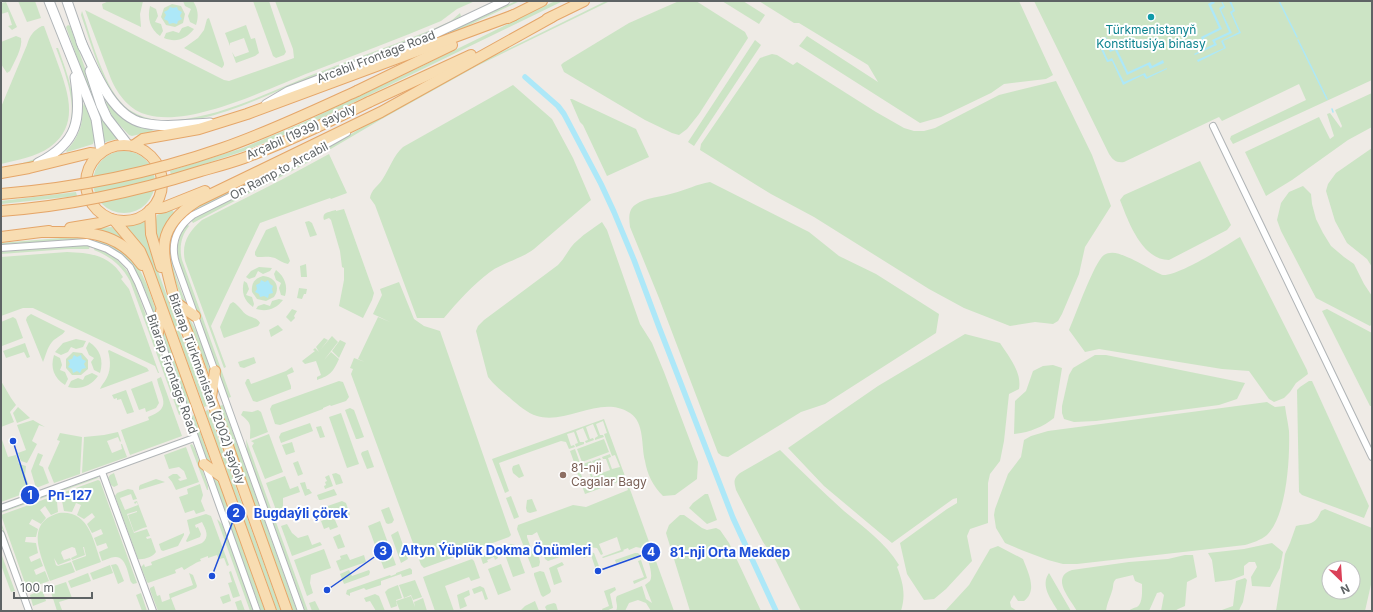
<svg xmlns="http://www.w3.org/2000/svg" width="1373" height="612" font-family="Inter,sans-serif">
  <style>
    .green { fill: #cce4c5; fill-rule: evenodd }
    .water { fill: #ade8f8 }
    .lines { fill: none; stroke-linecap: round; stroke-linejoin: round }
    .stream { stroke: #ade8f8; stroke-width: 1.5 }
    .canal { stroke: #ade8f8; stroke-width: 5.5 }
    .minor-casing { stroke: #b1b5b7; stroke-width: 8 }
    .tertiary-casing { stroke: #b1b5b7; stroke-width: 10 }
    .secondary-casing { stroke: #b0b5b8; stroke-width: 11 }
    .primary-casing { stroke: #e5a669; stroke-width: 12 }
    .minor { stroke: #fff; stroke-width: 6 }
    .tertiary { stroke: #fff; stroke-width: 8 }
    .secondary { stroke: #fff; stroke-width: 9 }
    .primary { stroke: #f8ddb2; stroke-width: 10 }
    .primary-bridge-casing { stroke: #e5a669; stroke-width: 12; stroke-linecap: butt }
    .primary-bridge { stroke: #f8ddb2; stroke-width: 10 }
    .culture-dot { fill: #0f9aa8; stroke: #fff; stroke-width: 1.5 }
    .education-dot { fill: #8d6e63; stroke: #fff; stroke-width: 1.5 }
    .labels { text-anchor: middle; stroke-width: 4; stroke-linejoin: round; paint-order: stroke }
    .culture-label { font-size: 12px; fill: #0d838f; stroke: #fff }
    .street-label { font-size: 12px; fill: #5e6365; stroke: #fff }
    .education-label { font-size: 12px; fill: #785e54; stroke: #fff; text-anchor: start }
    .leader { fill: none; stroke: #1d4ed8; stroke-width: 1.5 }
    .callout-dot { fill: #1d4ed8; stroke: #fff; stroke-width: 1.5 }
    .mark-label { font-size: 12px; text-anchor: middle; font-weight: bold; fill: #fff }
    .callout-label { font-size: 13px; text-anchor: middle; font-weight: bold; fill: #1d4ed8; stroke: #fff; stroke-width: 4; stroke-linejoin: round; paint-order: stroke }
  </style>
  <rect width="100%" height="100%" fill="#efebe6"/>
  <!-- green -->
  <g class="green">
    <polygon points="18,1 35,1 41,18 27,22"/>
    <polygon points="109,1 143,1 140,14 141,27 103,9 102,4"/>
    <path d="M183 1H193C198 9 199 16 196 25L190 22 188 16 191 9 185 6Z"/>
    <polygon points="253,1 269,1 286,52 284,55 276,58 273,56"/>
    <path d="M275 1H431L434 2 435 1H475L457 9 441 21C398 39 354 55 311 72 269 88 192 127 148 115 130 111 118 95 111 79L85 10 224 80 229 81 294 58 293 49Z"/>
    <polygon points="516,1 520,1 461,29 432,40"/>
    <polygon points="555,1 563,1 301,128 244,151 171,175 170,171 243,148 300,124 406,74"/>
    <polygon points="606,1 610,1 477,66 380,120 307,163 193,223 191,220 306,161 378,118 475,65"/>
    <polygon points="679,1 696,1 745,32 748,38 699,114 687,129 679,135 672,133 645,120 564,72 561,65 563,63 629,23"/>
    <polygon points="722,1 743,1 765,15 759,24"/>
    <polygon points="759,1 1019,1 1053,75 1046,79 1004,84 991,93 941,117 920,123 799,46 807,36 878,82 868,65 799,23 794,23"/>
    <path d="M1034 1H1372V80L1233 144 1230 139 1231 136 1306 100 1299 84 1222 121 1219 117 1124 162C1116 163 1113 160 1109 154Z"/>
    <polygon points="6,2 17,27 12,30 8,26 12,25 8,12 1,14 1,3"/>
    <polygon points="172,4 181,6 185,14 183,23 175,27 166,25 161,17 164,8"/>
    <path d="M150 6 156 9 158 16 155 22 161 24 163 31 160 36C150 29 147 18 150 6Z"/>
    <path d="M82 11C92 40 104 90 128 109 143 119 160 122 177 120 224 115 267 93 309 76 350 60 391 46 431 30L451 21 460 13 461 16C442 30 417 38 395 47 368 57 340 67 313 77 275 91 239 110 199 119 178 123 153 125 134 115 104 98 92 45 81 15Z"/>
    <polygon points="209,18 224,63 224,65 222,68 184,48 198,38 204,30 207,19"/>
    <polygon points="68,25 70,26 100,110 120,138 102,143 100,121 66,27"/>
    <polygon points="246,25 251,39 255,38 259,53 255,56 236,63 232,52 235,57 249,52 244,38 230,43 230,46 225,33"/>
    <path d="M42 26H44C49 40 54 53 59 67 69 95 79 126 50 147 36 157 17 160 1 164V107L27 45C30 35 33 31 42 26Z"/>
    <path d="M188 26 194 29C186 39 176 43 164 38L166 33 173 31 179 33 182 28Z"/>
    <path d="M16 36 21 38C23 48 14 62 10 71L7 73 1 64V42Z"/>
    <polygon points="755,40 761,45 694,146 688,142"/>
    <path d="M56 48H58C72 86 91 135 42 158 29 164 15 167 1 170V168C15 165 29 162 42 156 89 134 70 85 56 48Z"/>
    <polygon points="772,54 777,55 793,65 797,62 876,112 904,128 914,131 924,131 935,128 999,95 1056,81 1092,155 1111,206 1085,247 1079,274 1062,314 1058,321 1053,324 1035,322 1010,326 964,308 929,289 814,217 771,194 700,150 701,144 760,58"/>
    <path d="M513 85 552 119 573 158 591 200 534 249C521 259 504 262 490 272 473 285 458 301 444 318H417L375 205 370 198C371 190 378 186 382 180 390 168 393 156 403 147Z"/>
    <polygon points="1372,93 1372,127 1348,140 1292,180 1266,196 1245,152 1319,117 1330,139 1334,136 1327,114 1330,113 1341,128 1342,126 1335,110"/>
    <polygon points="570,99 572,99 636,129 649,157 607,176 583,125 580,122"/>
    <polygon points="105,101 128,121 154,131 132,136 129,135 113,118"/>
    <path d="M84 103C89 115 98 132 93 144L90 145 67 152 66 151C74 143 81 131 82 119 83 114 82 108 84 103Z"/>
    <polygon points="1372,148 1372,267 1367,259 1347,243 1335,221 1326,191 1328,184 1336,173"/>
    <circle cx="124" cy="182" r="31"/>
    <path d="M329 154 347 193 331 199 330 198 260 223 211 326 226 367 224 368 185 261C181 243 189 231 202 220L281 180Z"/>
    <path d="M1200 161 1231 225 1227 230 1169 260C1142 260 1128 221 1120 200L1124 195Z"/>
    <polygon points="283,164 285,165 202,207 185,216 184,215 201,205"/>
    <path d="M710 182 809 232 839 256 876 274 939 314 936 333 825 404 801 412 728 457 722 456 718 453 659 298 630 227C629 219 628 210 635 205 646 197 662 197 674 193 686 190 697 184 710 182Z"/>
    <polygon points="1303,186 1311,194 1312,204 1316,219 1323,233 1331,246 1344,257 1354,264 1364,284 1372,296 1372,324 1370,326 1316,298 1281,231 1277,220 1281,203 1289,192"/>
    <polygon points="76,192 77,196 1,204 1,201"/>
    <path d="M171 209 175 213C166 223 161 234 159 247L157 245 155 224 157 215Z"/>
    <path d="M344 209 374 293 372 300 363 318 339 306 344 280V268L342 267 340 251 331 220 329 218 324 220C321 212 330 212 336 210V211Z"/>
    <path d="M180 218 182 220C159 246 177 278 187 306L182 300 168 260 169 237Z"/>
    <polygon points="148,219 152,255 207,406 204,407 154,271 147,257 122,226 136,224"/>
    <polygon points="309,221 312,223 317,235 310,237 305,222"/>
    <path d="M602 222 607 230 640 324 652 343 664 372 698 462 697 479 675 495 663 496C653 486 647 474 645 461 641 446 645 423 630 413 601 394 567 425 537 416 527 413 518 405 510 398 502 391 494 385 488 377L476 331 478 326 484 320 558 265C566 257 569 247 578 240 585 233 594 228 602 222Z"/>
    <path d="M187 224 189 226C181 236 179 248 182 260L231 397 228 398 179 262C176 247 178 235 187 224Z"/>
    <path d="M276 226 290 261 288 264C283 263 279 260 275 258 269 256 263 257 257 257L255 255V252L266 230Z"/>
    <polygon points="112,227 130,246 99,231 99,228"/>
    <polygon points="72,237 92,237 92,240 73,240 1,246 1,243"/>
    <path d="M1240 237 1307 370 1308 374 1296 383 1290 392 1284 398 1274 402 1269 399 1249 371 1222 369 1099 349 1085 352 1069 330C1075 317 1094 262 1104 255 1111 250 1121 254 1127 257 1136 260 1158 274 1163 275 1179 276 1225 246 1240 237Z"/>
    <path d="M97 238 119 247 138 266 147 285 156 310V320C143 284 136 254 96 242Z"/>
    <polygon points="68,246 90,246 89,249 68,249 1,254 1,252"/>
    <path d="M95 247C112 253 124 264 133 280L182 414 179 415 130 281C122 266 110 256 94 250Z"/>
    <path d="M67 252C91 253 110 255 123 277L121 279 129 289 159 373H158L155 366 33 308H23L1 316V257Z"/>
    <polygon points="306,264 307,277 301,277 300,266"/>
    <polygon points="259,267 272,268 270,271 263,274 258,271 255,277 249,279 246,277 251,271"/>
    <path d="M276 270C285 277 288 286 285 296L281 295 279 288 281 283 276 280 274 274Z"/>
    <path d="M263 276C275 277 281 287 274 297L266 301 257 299 252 292C251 283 255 278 263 276Z"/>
    <path d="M244 281 247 283 249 289 246 295 252 297 254 304 253 307C244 301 241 292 244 281Z"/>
    <polygon points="399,282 414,319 424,326 440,331 511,535 509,537 424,568 421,565 351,374 353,369 350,368 354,358 365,362 358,359 378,317 390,322 373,314 382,295 380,289"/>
    <polygon points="299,288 307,289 306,294 304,294 302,299 297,298"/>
    <path d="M279 299 283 300C276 309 267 312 256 309L258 306 264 304 270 306 272 301Z"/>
    <path d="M233 302C239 305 242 312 247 315 252 318 258 318 260 323L258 326 224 338 223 336 220 327 230 304Z"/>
    <polygon points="292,309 297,311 294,316 295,318 291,322 286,317"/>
    <polygon points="1327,309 1372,333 1372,406 1370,406 1322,311"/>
    <path d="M31 314 65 331C62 336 56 337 52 342 47 348 46 355 43 362L26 320 27 317Z"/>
    <path d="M186 314C195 323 211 365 210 377Z"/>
    <polygon points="13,317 16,319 23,338 2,346 1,322"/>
    <polygon points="162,325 193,411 189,412 162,336"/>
    <polygon points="278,325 283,330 271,337 269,330"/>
    <path d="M965 334 1000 343C1009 357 1022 372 1019 389L1009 394 1004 441 1000 461 990 474 988 483V523L970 529 967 536 972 561 946 589 934 599 924 600 907 574 900 543 947 509 957 503V498L953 499 892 543 824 486 788 448 878 386Z"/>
    <path d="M332 336 338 342 324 360 331 352 339 359C333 372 331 375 317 380V377L321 375 316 361 305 364 302 361 315 351 313 350 315 348 319 352 316 347 324 338 328 340 321 349Z"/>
    <polygon points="76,339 86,341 83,347 76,349 71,347 68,352 61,355 55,352 63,343"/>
    <polygon points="340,340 346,343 339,358 332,351"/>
    <path d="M89 342C100 349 104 360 100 373L94 370 91 362 94 358 89 355 86 348Z"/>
    <polygon points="25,343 30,357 27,358 24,352 6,358 3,351"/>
    <path d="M108 351 109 350 147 368 149 371 100 389C101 386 103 384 105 381 111 372 111 361 108 351Z"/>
    <polygon points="73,352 82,353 88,360 88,369 81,375 72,375 66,368 66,359"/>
    <path d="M54 355 60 358 62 365 60 370 65 372 68 379 65 385C54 378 50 368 54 355Z"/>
    <polygon points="1095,355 1106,355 1245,383 1237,399 1219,405 1096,421 1074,422 1064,419 1062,413 1062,406 1069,375 1073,368"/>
    <polygon points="254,357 256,363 244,368 240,367 238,362"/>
    <path d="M1053 365 1062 368 1054 418C1043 427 1028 433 1014 434L1015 401 1026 391 1033 371 1043 366Z"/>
    <polygon points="292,367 294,372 287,375 291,386 291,389 257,402 253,401 245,383 247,379 249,379 251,384 286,371"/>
    <path d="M92 373 98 376C91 386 80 390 68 387L71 381 78 378 83 380 85 376Z"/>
    <path d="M161 377 182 436 130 455 121 430 149 420 148 417C173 408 161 398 157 379Z"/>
    <polygon points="1,381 11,398 16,405 10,412 14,422 1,427"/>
    <polygon points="152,381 159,403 156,408 146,412 145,408 139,410 131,389"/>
    <polygon points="339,381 343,382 349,397 346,401 331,406 330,405 323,408 323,409 280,425 275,424 270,409 272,405"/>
    <polygon points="1309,381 1312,381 1369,506 1364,518 1302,495 1299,492 1297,390 1300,387"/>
    <polygon points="126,390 134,412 127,414 121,399 117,400 117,398 114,399 112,395"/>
    <path d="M1267 402 1275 407 1285 406C1286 414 1288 423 1289 431 1290 458 1287 515 1267 535 1261 540 1252 543 1245 545L1077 564H1063L1048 560 1024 551 1005 543 996 528 994 515 995 509 1008 474 1021 457 1024 440 1031 436 1048 431Z"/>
    <polygon points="223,405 297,611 293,611 219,406"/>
    <polygon points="18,407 30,418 17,423 13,413"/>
    <polygon points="350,408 354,410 364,437 358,439 356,439 345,410"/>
    <polygon points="208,410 281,611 277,611 205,411"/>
    <path d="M258 410 261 412 268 432 250 439C250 426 253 424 241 415L243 411 252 412Z"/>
    <polygon points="341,413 359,464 347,468 329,417"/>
    <polygon points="194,415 212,465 206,458 190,417"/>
    <polygon points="604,419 626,479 585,494 575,467 581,465 582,467 579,468 583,480 591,477 586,466 583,466 583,464 591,461 592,464 589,465 593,477 600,474 596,462 593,463 592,461 600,458 601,460 598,461 602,473 610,470 606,459 603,459 602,457 610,454 611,457 608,458 612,469 620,467 615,455 612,456 604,434 607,433 603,421 596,424 600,435 603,435 604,437 595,440 595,438 598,436 593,424 586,427 590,439 593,438 594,440 586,443 585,441 588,440 583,428 576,431 580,442 584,442 584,444 576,447 575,444 578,443 574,432 567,434 571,446 574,445 575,447 569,449 566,442 561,441 499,463 509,491 505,493 492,459"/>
    <polygon points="33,420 45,427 39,425 32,441 37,444 27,463 21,461 18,453 26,450 17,425"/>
    <polygon points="310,423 313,431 281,443 279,437 281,433"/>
    <polygon points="321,426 325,437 320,438 316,427"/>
    <polygon points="118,432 121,441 120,442 118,437 107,441 112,453 122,449 121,444 122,444 127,457 82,473 84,437 104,435"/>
    <polygon points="60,433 82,437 80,474 54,483 48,468 60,441 57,440"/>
    <polygon points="269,434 283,472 265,479 252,446 254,443 251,441"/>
    <polygon points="1,437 8,457 16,455 19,464 26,466 25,475 31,491 1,502"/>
    <polygon points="246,439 308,611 305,611 247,451"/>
    <polygon points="604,439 609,452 582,462 577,449"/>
    <polygon points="292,442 295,452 286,455 282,445"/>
    <polygon points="192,444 195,449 208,486 208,490 207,490 190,445"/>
    <polygon points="186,447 199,482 176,490 172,482 168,477 173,474 177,474 181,478 178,479 180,481 187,479 184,471 179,467 169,469 164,455"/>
    <polygon points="575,449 580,463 575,465 570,451"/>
    <polygon points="368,450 374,467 367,469 361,454 362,452"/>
    <path d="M780 450C801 471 822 491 844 511 863 527 886 543 899 565L897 567C903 582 906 595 901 611H801L776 561 763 542 736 490C734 482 733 479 740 473Z"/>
    <polygon points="38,453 43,455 39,465 43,467 49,483 36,488 31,471"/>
    <polygon points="298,461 303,474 298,476 293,463"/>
    <polygon points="519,464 524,476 519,478 513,473 512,469 513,466"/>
    <polygon points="114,473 118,485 114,487 111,485 108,478 110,475"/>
    <polygon points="336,473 340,475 343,483 336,485 332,474"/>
    <polygon points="211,474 219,483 265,611 261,611"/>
    <polygon points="329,475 333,486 325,489 324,486 326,485 325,482 327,481 325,477"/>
    <polygon points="285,476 290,489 298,486 300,492 283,498 283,506 285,516 279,518 266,483"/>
    <polygon points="97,477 101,479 98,478 1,513 1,512"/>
    <polygon points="156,479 165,482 139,490 139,487 140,485"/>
    <path d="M98 480 100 481 137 583 133 584 131 582C128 574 126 556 115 557 111 557 106 560 102 561L99 552 108 548 106 543 97 546 94 538 103 534 101 529 92 533 87 524 95 517 92 513 84 519 77 515 81 505 76 503 72 512 64 511 62 501 57 502 58 512 51 515 45 506 40 510 46 518 41 524 32 519 29 524 38 529 36 537H26L25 542 36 543 38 553 29 557 31 562 40 558 43 566 34 570 36 575 45 571 49 581 27 589 1 515Z"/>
    <polygon points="103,482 140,582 138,582 102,483"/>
    <polygon points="305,482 307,489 309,489 312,493 305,496 300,483"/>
    <polygon points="200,484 203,495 201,501 205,511 196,514 194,510 185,513 179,497 188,494 187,489"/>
    <path d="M628 485 631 492 674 611H651L646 603 638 600 629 603 625 611H616C619 605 614 600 617 596L642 586 646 599 652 603 645 585 650 581C654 574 647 554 641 548L636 547 629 550 628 548 623 550 624 551 603 558 602 557 621 550 617 537 599 544 603 554 601 555 597 548 589 547 548 561 545 559 544 556 546 553 537 532 532 535H527V537L534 557H539L540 562 539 566 532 568 517 529 518 525 573 505 586 507 628 490 627 486Z"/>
    <path d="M128 489 133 490 137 499 133 500 131 494 120 498 125 510 138 505 137 502 135 504 134 502 137 501 147 527 143 528 140 519 143 528 134 532 128 515 137 512V511L127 514 134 533 147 529 150 536 146 537 147 539 151 538 156 552C153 557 143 560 138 559L115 496 117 493Z"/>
    <polygon points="334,489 337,495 321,500 319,500 317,495"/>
    <polygon points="705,494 708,494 717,520 707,524 689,508 693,503"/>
    <polygon points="511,496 519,517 514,519 506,498"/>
    <polygon points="532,499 537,511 530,513 527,512 526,508 527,500"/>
    <polygon points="342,501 346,503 348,509 320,519 318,513 319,509"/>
    <polygon points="389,507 394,520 392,523 388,524 386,523 381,510"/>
    <path d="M1325 509 1372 528V580L1365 611H1276L1285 554 1290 543 1296 526C1309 523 1315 526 1321 511ZM1329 568H1353V592H1329Z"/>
    <polygon points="349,511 350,515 346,515 335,520 338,527 330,530 329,527 324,529 321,521"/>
    <path d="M59 513C89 510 93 540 101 562L76 571 72 561 86 556 84 547H83L85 555 72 560 71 558 77 555 75 548 72 547 62 551 61 553 64 560 70 558 71 560 58 565 54 558 56 565 58 566 71 562 75 572 50 581C42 557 23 523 59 513Z"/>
    <path d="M206 514 211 516 229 565 227 566 224 558 219 559 217 555 208 558V556L200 559 201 561C194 563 190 567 184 570L182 567 175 570 176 573 148 583 147 582 141 567 144 564 145 567 152 565 151 562 202 543C210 537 206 530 202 522L195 525 196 528 198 527 201 534 200 537 187 542 186 541 190 533 187 520Z"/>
    <polygon points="680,515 684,515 702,528 707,530 716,528 720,530 729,543 761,611 690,611 666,533 669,525"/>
    <polygon points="217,519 222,524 254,611 250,611"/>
    <polygon points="380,521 396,565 384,569 368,526"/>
    <polygon points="1,522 25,588 23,587 1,525"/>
    <polygon points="287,524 292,533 298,538 308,535 312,545 320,542 322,545 292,556 281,526"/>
    <polygon points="398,531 408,559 401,563 391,535"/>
    <polygon points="184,533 184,535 178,546 163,551 161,550 159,544"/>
    <polygon points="340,534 345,547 338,549 333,537"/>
    <polygon points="1272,543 1283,552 1280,568 1270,587 1252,586 1251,577 1257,567 1255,562 1249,562 1244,566 1244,575 1231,580 1215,582 1212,560 1208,553 1244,549"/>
    <polygon points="511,544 515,545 525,573 513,577 503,549 505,546"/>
    <path d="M998 546 1023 559C1028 572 1038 591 1024 601H1018L1014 595 1010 602 1011 607 1017 611H945L969 585 990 549Z"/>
    <polygon points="324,549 331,568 311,575 310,583 313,593 307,596 294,560"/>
    <polygon points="493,551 496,552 498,558 495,560 494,557 487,560 488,562 483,564 481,558 481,555"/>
    <polygon points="590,552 594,553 600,569 596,570 591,555 584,558 583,554"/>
    <polygon points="1,553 15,591 11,592 1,565"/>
    <polygon points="635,553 638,553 640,555 616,563 615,560"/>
    <polygon points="347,554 350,560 364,555 366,562 340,571 336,561 341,559 340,556"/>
    <path d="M1185 555H1193L1197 577 1187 582 1185 606 1178 609 1175 611H1161L1164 595 1161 592 1157 593 1149 611H1128C1131 609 1133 608 1137 607 1143 603 1142 591 1142 584L1135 581 1133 575 1116 579C1112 583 1114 586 1112 591 1110 598 1107 603 1106 611H1077C1070 599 1050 577 1072 570L1129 562 1168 559Z"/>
    <polygon points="472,559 474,561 480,578 471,581 469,577 445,586 454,611 435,611 423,577"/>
    <polygon points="641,560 647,578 634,584 633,581 644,577 638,561"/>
    <polygon points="562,562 564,565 557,568 562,582 554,585 549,568"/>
    <polygon points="116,564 118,566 124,581 118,584 111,565"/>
    <polygon points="501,564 511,590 498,595 488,569"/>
    <polygon points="110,565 113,573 93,580 90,573"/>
    <polygon points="410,568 412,570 412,574 402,577 401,574 381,581 381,585 366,590 364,588 350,593 350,596 346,594 347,590 390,575 391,576 396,574 396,573"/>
    <polygon points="349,570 352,576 369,570 370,572 369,575 344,584 340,574"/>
    <polygon points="231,571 240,596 233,598 228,583 232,582 229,572"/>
    <polygon points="540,571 544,572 551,591 550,593 543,597 541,595 534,575 534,573"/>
    <polygon points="88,573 91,581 71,588 68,581"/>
    <polygon points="189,573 193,575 197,586 196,588 171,598 176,611 158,611 150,590 150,588 154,586 157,596 160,595 162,602 170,599 169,594 193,585"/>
    <path d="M1049 573 1071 611H1058C1051 599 1040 586 1049 573Z"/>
    <polygon points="1245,578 1247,580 1243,602 1240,608 1239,611 1219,611 1233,606 1236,581"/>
    <polygon points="415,580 422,597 413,600 411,595 404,598 399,585"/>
    <polygon points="66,582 72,598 59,602 62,610 57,611 50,589 51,587"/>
    <polygon points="398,585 402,598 396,600 397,606 391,608 385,592 388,589"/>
    <polygon points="480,586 484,588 488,599 485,600 482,591 474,594 472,589"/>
    <polygon points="615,587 616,590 610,594 613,608 606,611 603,611 602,609 609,606 604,591"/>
    <polygon points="469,590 470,595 464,598 467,606 460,609 457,595"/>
    <polygon points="39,591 43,592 46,601 33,606 30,595"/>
    <polygon points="141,593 147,611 142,611 136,595"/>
    <polygon points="229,594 231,601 223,604 220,597"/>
    <polygon points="375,594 379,596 385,611 376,611 370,601 366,602 364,598"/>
    <polygon points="411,596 415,607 414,602 423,598 427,611 400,611 396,601"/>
    <polygon points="241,600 245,611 238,611 235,602"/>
    <polygon points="315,601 320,611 312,611 309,603"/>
    <polygon points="535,601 539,611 520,611 525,606"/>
    <polygon points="554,603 556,604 558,611 547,611 545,607 547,605"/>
  </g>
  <!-- water -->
  <g class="water">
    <polygon points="1213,1 1215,3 1211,5 1222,29 1204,38 1206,42 1192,49 1191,47 1202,41 1201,37 1219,28 1208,4"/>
    <polygon points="1221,1 1222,1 1225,7 1221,10 1232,33 1215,41 1217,45 1195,55 1194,54 1214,44 1212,40 1229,32 1219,8 1223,6"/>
    <polygon points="1229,1 1231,1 1235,11 1232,13 1241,33 1223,41 1226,48 1198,62 1197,60 1224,48 1221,41 1239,32 1230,12 1233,10"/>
    <polygon points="170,7 173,8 177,7 178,10 182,12 180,16 182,19 178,21 177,24 173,23 169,24 168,21 164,19 166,15 164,12 168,10"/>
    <polygon points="1106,37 1111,48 1116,47 1128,72 1150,62 1152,66 1163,60 1164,63 1150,69 1148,65 1127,75 1115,50 1110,52 1104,38"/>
    <polygon points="1099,40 1108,60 1112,58 1124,82 1145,73 1147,77 1167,68 1167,69 1146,79 1143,75 1123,85 1112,61 1107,62 1097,41"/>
    <polygon points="261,280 265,282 268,280 270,284 273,286 272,289 273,293 269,294 268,298 264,296 260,297 259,294 255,292 257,289 256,285 260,283"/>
    <polygon points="74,355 77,357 81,355 82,359 86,361 84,364 86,368 82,369 80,373 77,371 73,373 72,369 68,367 70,364 68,360 72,359"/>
  </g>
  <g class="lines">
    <!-- stream -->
    <g class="stream">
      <polyline points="1279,1 1297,37"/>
      <polyline points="1298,40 1327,99"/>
      <polyline points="1332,109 1333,112"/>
    </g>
    <!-- canal -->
    <polyline class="canal" points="525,77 558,106 564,114 601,184 614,212 634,260 659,327 733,518 776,611"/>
    <defs>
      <g id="minor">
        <polyline points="1213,126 1372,457"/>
        <polyline points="1,248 87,242 107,249 120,257 130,267 138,283 158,333 257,611"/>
        <polyline points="102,472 153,611"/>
        <polyline points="1,508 194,438"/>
        <polyline points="1,534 29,611"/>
        <path d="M301 611 176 263C170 243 177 227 193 215L269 177 347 133"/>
      </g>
      <polyline id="tertiary" points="266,104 288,91 418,42 505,1"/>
      <g id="secondary">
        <polyline points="49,1 96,119 101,152"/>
        <polyline points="67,1 83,47"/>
        <path d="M81 42C94 69 111 116 143 123 165 128 188 124 210 123"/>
        <polyline points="90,71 101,105 107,118 128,145"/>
        <path d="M38 163C79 142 81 120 75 77"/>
      </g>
      <g id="primary">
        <polyline points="508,18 542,1"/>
        <polyline points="547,19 584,1"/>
        <polyline points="357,91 452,45"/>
        <polyline points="369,102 471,55"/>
        <circle cx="124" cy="183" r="38"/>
        <polyline points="133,146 143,139 199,129 247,114 514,15"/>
        <polyline points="1,173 29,168 90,153 99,154"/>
        <polyline points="153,208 160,208 165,207 205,191"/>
        <polyline points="150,210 151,234 161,267"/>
        <polyline points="114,220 140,251 147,267 271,611"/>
        <polyline points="70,228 100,223 111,219"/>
        <path d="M43 232C83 232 116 229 142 265"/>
        <polyline points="1,237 49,231"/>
        <polyline points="175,301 189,337 287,611"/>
        <path d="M195 316 175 302C164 257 150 231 197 201L381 112 552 17"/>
        <polyline points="158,333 161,311"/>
        <polyline points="211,397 215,371"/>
        <polyline points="204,464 222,477"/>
      </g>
    </defs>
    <!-- minor casing -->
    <use href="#minor" class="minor-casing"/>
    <!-- tertiary casing -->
    <use href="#tertiary" class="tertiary-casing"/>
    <!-- secondary casing -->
    <use href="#secondary" class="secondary-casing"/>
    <!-- primary casing -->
    <use href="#primary" class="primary-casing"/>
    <!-- minor -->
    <use href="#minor" class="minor"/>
    <!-- tertiary -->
    <use href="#tertiary" class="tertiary"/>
    <!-- secondary -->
    <use href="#secondary" class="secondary"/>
    <!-- primary -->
    <use href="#primary" class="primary"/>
    <defs>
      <g id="primary-bridge">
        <path d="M1 194C77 188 151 173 223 148 269 132 313 111 357 91"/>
        <path d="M1 211C69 206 135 192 201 171 215 167 230 163 244 158 287 142 328 122 369 102"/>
      </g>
    </defs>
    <!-- primary-bridge casing -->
    <use href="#primary-bridge" class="primary-bridge-casing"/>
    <!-- primary-bridge -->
    <use href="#primary-bridge" class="primary-bridge"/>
  </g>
  <!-- markers -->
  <circle class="culture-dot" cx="1151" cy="17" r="4"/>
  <circle class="education-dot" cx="563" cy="475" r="4"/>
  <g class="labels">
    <!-- culture labels -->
    <g class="culture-label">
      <text x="1151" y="34">Türkmenistanyň<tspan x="1151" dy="14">Konstitusiýa binasy</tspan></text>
    </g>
    <!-- street labels -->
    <g class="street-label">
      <text transform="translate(376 57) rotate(-21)" y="4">Arcabil Frontage Road</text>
      <text transform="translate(301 132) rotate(-24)" y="4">Arçabil (1939) şaýoly</text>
      <text transform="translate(279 171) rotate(-28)" y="4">On Ramp to Arcabil</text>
      <text transform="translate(172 374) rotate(70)" y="4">Bitarap Frontage Road</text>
      <text transform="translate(207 389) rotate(70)" y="4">Bitarap Türkmenistan (2002) şaýoly</text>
    </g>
    <!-- education labels -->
    <g class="education-label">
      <text x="571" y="472">81-nji<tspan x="571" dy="14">Cagalar Bagy</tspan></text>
    </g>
  </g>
  <!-- callouts -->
  <path class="leader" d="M13 441L30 495M212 576L236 513M327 590L383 551M598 571L651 552"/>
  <g class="callout-dot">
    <circle cx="13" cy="441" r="4"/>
    <circle cx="212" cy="576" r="4"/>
    <circle cx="327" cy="590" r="4"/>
    <circle cx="598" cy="571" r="4"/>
    <circle cx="30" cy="495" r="10"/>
    <circle cx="236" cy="513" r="10"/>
    <circle cx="383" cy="551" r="10"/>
    <circle cx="651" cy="552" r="10"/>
  </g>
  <g class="mark-label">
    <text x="30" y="499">1</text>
    <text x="236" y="517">2</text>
    <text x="383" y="555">3</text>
    <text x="651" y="556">4</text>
  </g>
  <g class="callout-label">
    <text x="70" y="500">Рп-127</text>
    <text x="301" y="518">Bugdaýli çörek</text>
    <text x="496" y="555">Altyn Ýüplük Dokma Önümleri</text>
    <text x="730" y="557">81-nji Orta Mekdep</text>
  </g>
  <!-- border -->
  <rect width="1373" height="612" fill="none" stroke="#5e6365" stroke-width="4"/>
  <!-- north arrow -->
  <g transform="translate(1341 580) rotate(155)"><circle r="19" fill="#ffffff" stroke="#bfc1c1"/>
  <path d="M0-3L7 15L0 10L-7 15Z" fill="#da4158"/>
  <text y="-6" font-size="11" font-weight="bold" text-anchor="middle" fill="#5e6365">N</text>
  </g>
  <!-- scale -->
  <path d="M14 592v6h78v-6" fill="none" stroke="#5e6365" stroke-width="2"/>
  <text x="20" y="592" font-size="12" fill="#5e6365" stroke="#ffffff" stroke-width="3" paint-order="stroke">100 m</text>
</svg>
